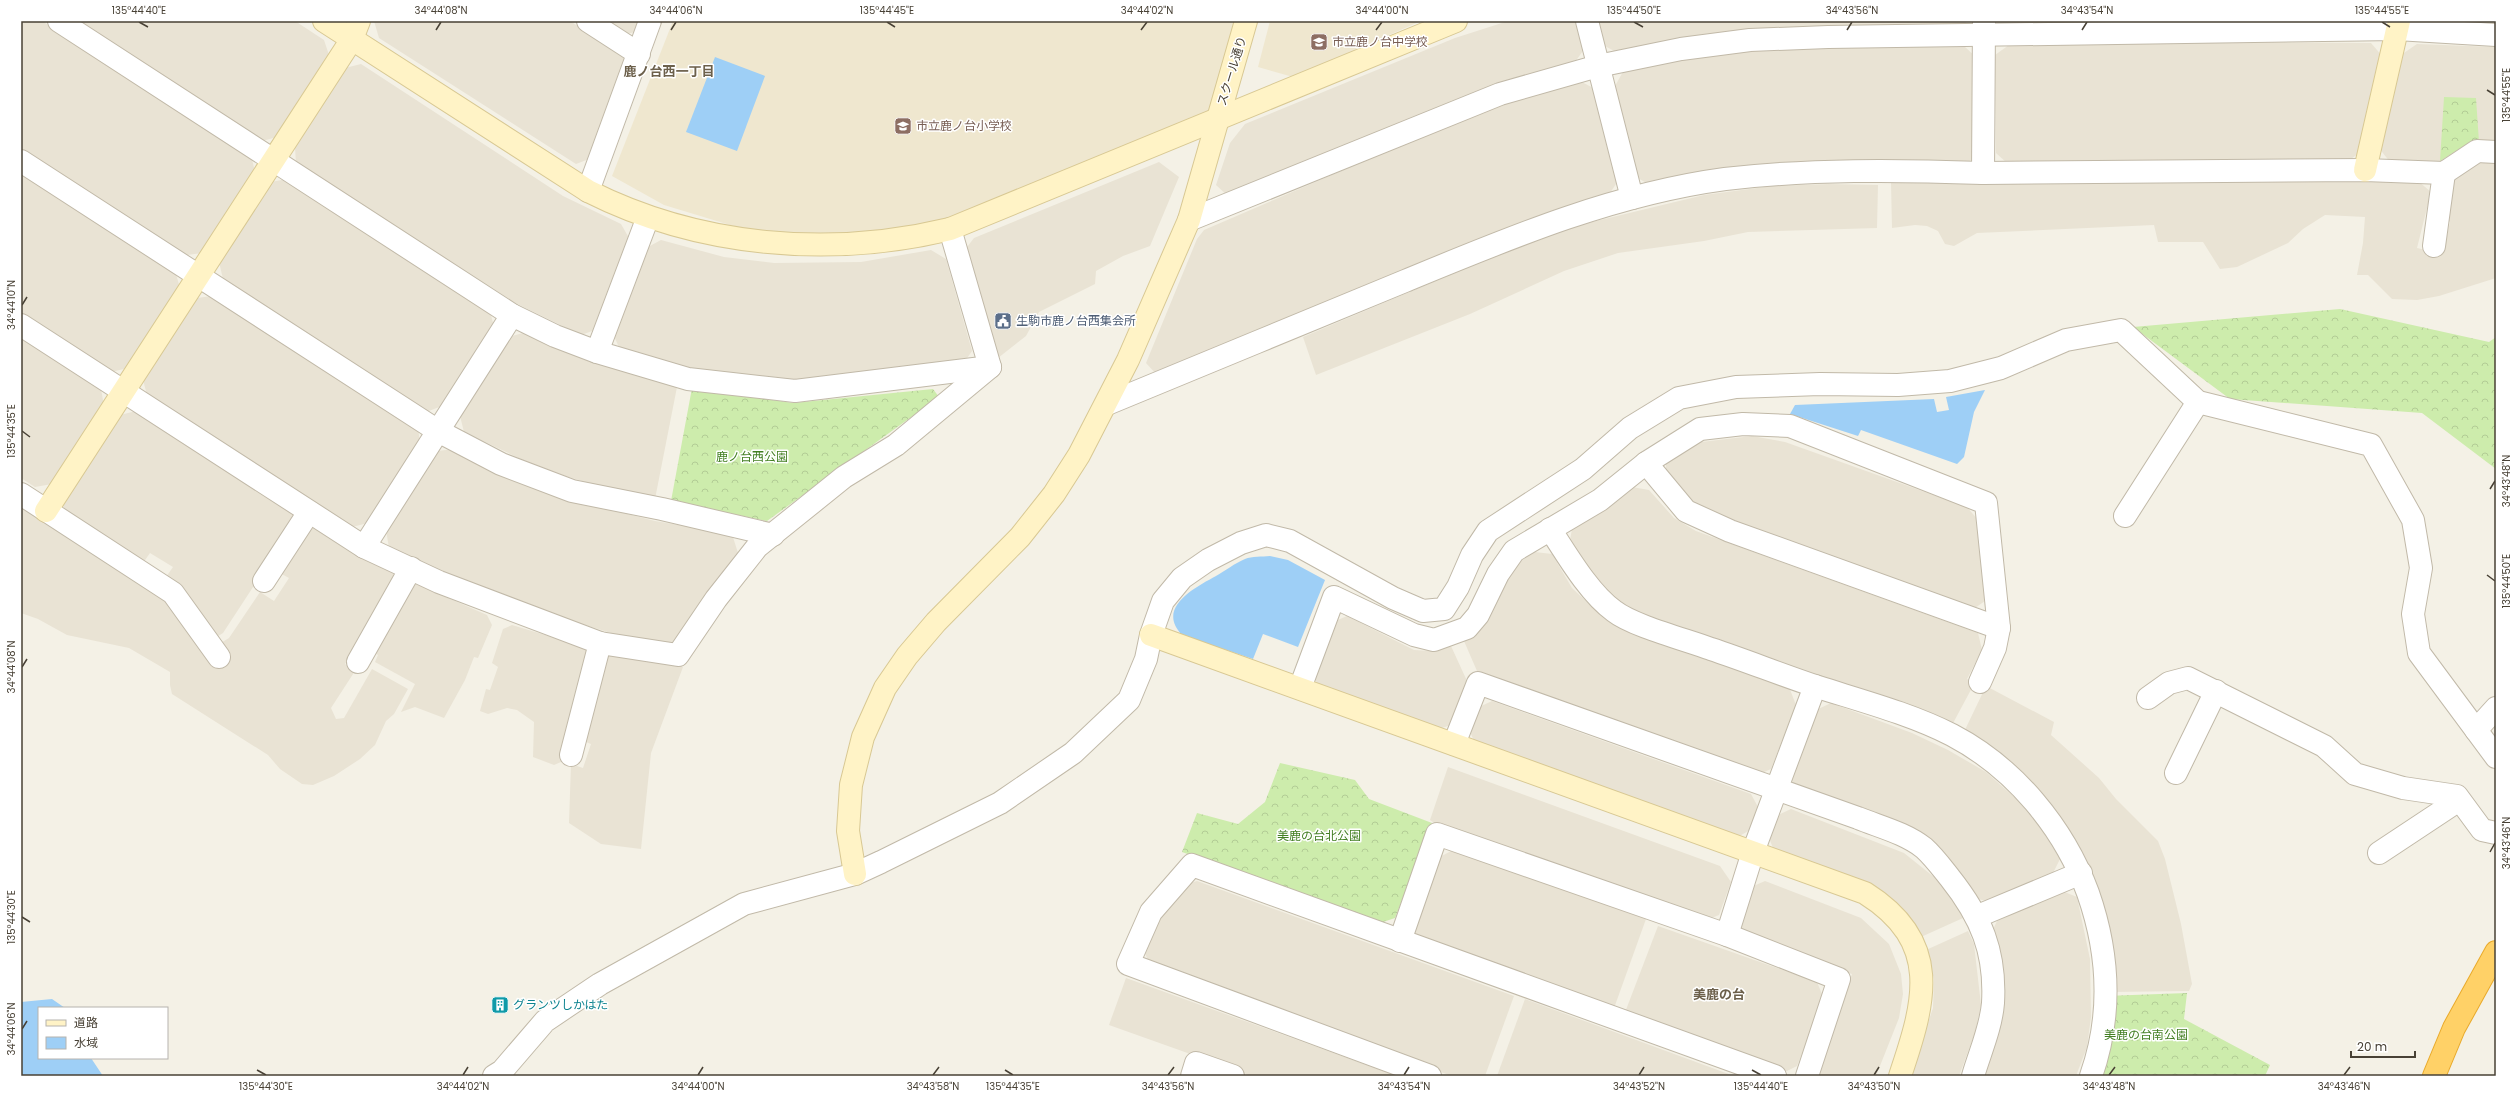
<svg xmlns="http://www.w3.org/2000/svg" width="2517" height="1097" font-family="Poppins,'Noto Sans JP',sans-serif">
  <style>
    .residential { fill: #e9e3d4 }
    .education { fill: #efe7cf }
    .forest { fill: url(#forest-crowns) }
    .water { fill: #9ecff6 }
    .lines { fill: none; stroke-linecap: round; stroke-linejoin: round }
    .street-casing { stroke: #c1b9a8; stroke-width: 24 }
    .secondary-casing { stroke: #d8c893; stroke-width: 24 }
    .highway-casing { stroke: #e9aa2b; stroke-width: 24 }
    .street { stroke: #fff; stroke-width: 22 }
    .secondary { stroke: #fff3c6; stroke-width: 22 }
    .highway { stroke: #ffd167; stroke-width: 22 }
    .ticks { fill: none; stroke: #484135; stroke-width: 1.5 }
    .labels { text-anchor: middle; stroke-width: 3; stroke-linejoin: round; paint-order: stroke }
    .education-label { font-size: 12px; fill: #785e54; stroke: #fff; text-anchor: start }
    .street-label { font-size: 12px; fill: #484135; stroke: #fff }
    .service-label { font-size: 12px; fill: #4e5e75; stroke: #fff; text-anchor: start }
    .park-label { font-size: 12px; fill: #437f23; stroke: #fff }
    .culture-label { font-size: 12px; fill: #0d838f; stroke: #fff; text-anchor: start }
    .neighbourhood-label { font-size: 13px; font-weight: bold; fill: #6c604b; stroke: #fff }
    .neatline { fill: none; stroke: #484135; stroke-width: 1.5 }
    .ticks-label { font-size: 10px; text-anchor: middle; fill: #484135 }
  </style>
  <defs>
    <pattern id="forest-crowns" width="20" height="18" patternUnits="userSpaceOnUse"><rect width="20" height="18" fill="#cdecac"/><path d="M2 6a3 3 0 1 1 6 0M12 15a3 3 0 1 1 6 0" fill="none" stroke="#b2cc95"/></pattern>
  </defs>
  <rect width="100%" height="100%" fill="#f4f1e6"/>
  <!-- residential -->
  <g class="residential">
    <polygon points="21,21 42,21 251,155 255,172 202,253 187,255 21,149"/>
    <polygon points="77,21 295,21 324,40 329,55 277,137 262,141"/>
    <polygon points="374,21 570,21 622,55 628,68 589,159 576,164 379,38"/>
    <polygon points="606,21 645,21 642,30 627,34"/>
    <polygon points="1576,21 1585,48 1575,62 1525,75 1491,88 1229,197 1216,185 1230,143 1245,124 1455,38 1505,22"/>
    <polygon points="1597,21 1968,21 1961,26 1769,29 1704,34 1618,53 1603,45"/>
    <polygon points="2186,42 2371,43 2383,57 2359,153 2347,162 2008,164 1996,153 1995,55 2009,45"/>
    <polygon points="2417,44 2496,47 2496,143 2467,144 2440,163 2390,162 2379,148 2401,55"/>
    <polygon points="1964,46 1978,59 1979,153 1965,165 1650,185 1636,177 1615,86 1624,70 1681,59 1779,48"/>
    <polygon points="361,64 563,196 621,224 629,238 595,330 581,335 505,298 296,164 295,147 345,68"/>
    <polygon points="1580,81 1597,90 1618,181 1608,196 1157,375 1146,363 1197,239 1204,230 1434,131 1499,106"/>
    <polygon points="1159,162 1179,177 1150,246 1123,256 1096,271 1095,284 1039,312 1026,336 998,358 964,251 974,238"/>
    <polygon points="2474,162 2496,163 2496,278 2439,296 2417,300 2392,299 2368,275 2357,275 2363,243 2365,217 2325,215 2303,229 2288,243 2237,267 2220,269 2203,242 2158,242 2154,225 1977,233 1954,246 1945,244 1938,231 1927,226 1915,225 1892,228 1891,183 2418,181 2431,192 2417,248 2443,254 2450,222 2444,216 2452,177"/>
    <polygon points="21,173 176,274 180,288 128,368 111,372 21,314"/>
    <polygon points="287,179 490,311 494,327 442,406 426,412 223,279 219,262 271,182"/>
    <polygon points="1829,184 1878,185 1877,228 1748,232 1704,241 1618,253 1564,271 1470,314 1316,375 1303,337 1509,250 1567,228 1704,195 1772,186"/>
    <polygon points="661,240 724,257 774,263 861,262 931,250 946,259 972,351 963,364 793,382 700,371 621,352 614,336 648,247"/>
    <polygon points="212,296 418,427 420,444 368,523 352,527 147,395 143,380 197,298"/>
    <polygon points="527,332 677,387 655,499 612,490 562,475 523,460 464,432 460,416 512,336"/>
    <polygon points="21,337 101,389 104,406 52,484 35,487 21,478"/>
    <polygon points="136,411 293,512 295,523 223,633 215,638 166,577 173,567 150,553 143,563 65,513 63,504 120,415"/>
    <polygon points="1752,436 1785,442 1967,507 1978,520 1985,601 1972,610 1697,511 1666,478 1666,461 1677,454 1701,442"/>
    <polygon points="455,449 600,507 655,521 732,534 738,553 676,640 667,645 611,633 501,599 389,548 386,530 437,451"/>
    <polygon points="1632,487 1649,490 1674,518 1696,531 1978,633 1982,650 1967,679 1974,684 1951,727 1664,622 1627,607 1607,595 1569,546 1572,529"/>
    <polygon points="21,500 169,596 219,644 229,638 260,592 274,601 289,578 278,572 307,530 316,527 392,571 396,580 345,664 355,671 331,708 336,719 344,718 372,669 408,689 394,714 386,721 375,745 360,759 334,776 313,785 302,784 280,769 268,755 172,694 170,685 170,672 129,648 67,635 38,619 21,613"/>
    <polygon points="1535,552 1552,554 1572,588 1590,605 1610,620 1789,687 1796,705 1771,769 1757,775 1480,678 1464,641 1472,635 1515,565"/>
    <polygon points="414,583 487,615 492,625 478,658 474,657 465,680 444,718 415,707 401,712 415,684 375,662 378,655 370,650"/>
    <polygon points="1347,616 1414,650 1431,651 1451,646 1467,681 1451,725 1436,730 1319,688 1313,674 1331,623"/>
    <polygon points="512,625 582,646 589,654 561,762 554,765 533,757 534,722 517,710 507,708 488,714 480,711 486,689 490,690 498,667 492,663 503,629"/>
    <polygon points="612,652 683,667 651,753 641,849 601,844 569,823 571,764 583,768 591,744 581,740 602,658"/>
    <polygon points="1986,686 2054,722 2051,735 2099,778 2116,799 2158,841 2165,859 2181,924 2192,984 2189,991 2111,992 2084,860 1963,734"/>
    <polygon points="1492,701 1751,794 1758,807 1750,830 1736,838 1477,747 1469,730 1477,708"/>
    <polygon points="1831,703 1912,733 1948,750 1986,772 2014,797 2038,824 2060,859 2053,873 1990,902 1974,898 1953,868 1797,790 1790,777 1814,711"/>
    <polygon points="1448,767 1720,866 1731,882 1719,915 1704,921 1437,825 1430,820"/>
    <polygon points="1791,809 1904,853 1934,877 1958,905 1963,918 1921,937 1775,853 1769,838 1776,816"/>
    <polygon points="1453,850 1646,919 1613,1011 1421,941 1412,928 1438,858"/>
    <polygon points="1197,881 1514,996 1485,1076 1452,1076 1151,968 1144,951 1157,918 1181,886"/>
    <polygon points="1765,881 1861,918 1889,944 1901,974 1903,994 1899,1018 1876,1076 1818,1076 1816,1073 1852,974 1745,937 1737,920 1749,888"/>
    <polygon points="2062,891 2077,897 2090,959 2091,1017 2087,1047 2076,1076 1980,1076 1991,934 1997,921"/>
    <polygon points="1658,926 1817,982 1824,999 1797,1066 1783,1073 1624,1015"/>
    <polygon points="1968,931 1974,944 1981,1005 1975,1033 1959,1076 1910,1076 1933,1008 1934,979 1926,950"/>
    <polygon points="1126,978 1397,1076 1252,1076 1109,1025"/>
    <polygon points="1525,999 1734,1076 1497,1076"/>
  </g>
  <!-- education -->
  <g class="education">
    <polygon points="673,21 1234,21 1210,111 945,220 882,231 827,235 778,234 730,225 664,205 612,176"/>
    <polygon points="1270,21 1421,21 1293,77 1258,67"/>
  </g>
  <!-- forest -->
  <g class="forest">
    <polygon points="2444,97 2476,98 2479,142 2467,144 2440,161"/>
    <polygon points="2340,309 2489,342 2496,337 2496,469 2422,413 2230,399 2133,327"/>
    <polygon points="692,388 793,403 933,389 939,397 767,521 671,501"/>
    <polygon points="1280,763 1355,780 1369,799 1432,823 1395,918 1380,923 1182,852 1197,813 1238,824 1265,802"/>
    <polygon points="2187,993 2184,1019 2270,1065 2265,1076 2091,1076 2105,996"/>
  </g>
  <!-- water -->
  <g class="water">
    <polygon points="715,57 765,76 737,151 686,132"/>
    <polygon points="1985,390 1974,412 1964,457 1957,464 1861,430 1858,436 1790,414 1795,405 1934,399 1937,412 1949,410 1946,397"/>
    <path d="M1270 556 1288 560 1325 580 1298 647 1263 634 1253 659 1182 635C1156 608 1194 588 1216 576 1225 571 1235 563 1245 559 1252 556 1262 557 1270 556Z"/>
    <polygon points="52,999 65,1008 39,1008 39,1058 91,1058 103,1076 21,1076 21,1002"/>
  </g>
  <g class="lines">
    <defs>
      <g id="street">
        <polyline points="59,21 512,315 555,336 597,352 688,379 795,391 990,367"/>
        <polyline points="588,21 639,54"/>
        <polyline points="1587,21 1632,198"/>
        <polyline points="21,161 438,431 501,464 572,491 662,509 773,535"/>
        <polyline points="1983,173 1984,22"/>
        <polyline points="588,191 650,21"/>
        <polyline points="1189,220 1500,94 1598,66 1681,49 1750,40 1828,37 2397,29 2496,35"/>
        <polyline points="2434,246 2444,173"/>
        <polyline points="21,325 364,547 439,582 600,643 678,655 716,599 757,547 844,477 896,445 990,367 950,229"/>
        <polyline points="597,352 648,217"/>
        <path d="M1107 404C1206 363 1306 322 1405 281 1509 238 1613 194 1725 179 1810 169 1898 170 1983 173L2365 170 2444 173 2477 151 2496 152"/>
        <polyline points="1646,463 1686,511 1730,531 1999,628"/>
        <polyline points="21,494 173,593 219,657"/>
        <polyline points="2125,516 2198,402"/>
        <path d="M1550 529C1567 555 1589 593 1614 611 1633 626 1687 640 1711 649 1747 661 1782 675 1818 687 1862 701 1911 714 1952 735 2015 768 2064 828 2088 893 2109 953 2112 1016 2091 1076"/>
        <polyline points="364,547 512,315"/>
        <polyline points="264,581 309,512"/>
        <polyline points="358,662 411,568"/>
        <polyline points="1300,688 1334,597 1414,635 1434,640 1467,628 1478,615 1498,574 1514,551 1600,500 1646,463 1700,429 1743,424 1790,426 1986,503 1999,628 1995,648 1980,682"/>
        <polyline points="2148,698 2169,683 2188,678 2324,746 2355,774 2403,788 2457,796 2482,830 2496,833"/>
        <polyline points="2476,730 2496,708"/>
        <path d="M1454 744 1478 683 1858 818C1880 827 1905 833 1924 848 1934 857 1942 868 1950 878 1981 917 1996 952 1993 1003 1991 1028 1980 1052 1973 1076"/>
        <polyline points="571,755 600,643"/>
        <polyline points="2176,773 2216,691"/>
        <polyline points="2379,853 2459,800"/>
        <polyline points="1978,916 2081,873"/>
        <polyline points="1727,935 1753,852 1815,686"/>
        <polyline points="1400,941 1437,834 1727,935 1839,979 1807,1076"/>
        <polyline points="494,1076 502,1071 545,1021 600,984 744,904 855,874 881,862 1000,803 1073,753 1129,700 1146,659 1151,635 1163,601 1182,578 1208,560 1241,543 1266,535 1290,541 1393,598 1423,611 1444,609 1458,587 1472,555 1488,531 1583,469 1630,428 1679,398 1736,387 1820,384 1898,385 1950,381 2001,368 2066,340 2121,330 2198,402 2371,445 2413,520 2421,568 2413,614 2419,653 2496,757"/>
        <polyline points="1192,1076 1196,1063 1233,1076"/>
        <polyline points="1430,1076 1128,964 1151,912 1192,865 1775,1076"/>
      </g>
      <g id="secondary">
        <path d="M324 21 588 191C699 247 830 258 950 229L1456 21"/>
        <polyline points="2365,170 2399,21"/>
        <polyline points="46,511 352,39 359,21"/>
        <path d="M1151 635 1865 893C1943 942 1925 1002 1900 1076"/>
        <polyline points="855,874 848,831 851,785 863,737 885,688 907,656 936,622 1020,537 1054,494 1079,455 1128,360 1189,220 1246,21"/>
      </g>
      <polyline id="highway" points="2434,1076 2454,1028 2496,952"/>
    </defs>
    <!-- street casing -->
    <use href="#street" class="street-casing"/>
    <!-- secondary casing -->
    <use href="#secondary" class="secondary-casing"/>
    <!-- highway casing -->
    <use href="#highway" class="highway-casing"/>
    <!-- street -->
    <use href="#street" class="street"/>
    <!-- secondary -->
    <use href="#secondary" class="secondary"/>
    <!-- highway -->
    <use href="#highway" class="highway"/>
  </g>
  <!-- ticks -->
  <path class="ticks" d="M139 22 148 27M887 22 895 27M1634 22 1643 27M2382 22 2390 27M436 30 441 22M671 30 676 22M1141 30 1147 22M1376 30 1382 22M1847 30 1852 22M2082 30 2087 22M2487 90 2495 95M22 305 27 297M22 431 30 437M2490 489 2495 481M2487 575 2495 581M22 667 27 659M2490 852 2495 843M22 917 30 922M22 1029 27 1021M257 1070 266 1075M1005 1070 1013 1075M1752 1070 1761 1075M463 1075 468 1067M698 1075 703 1067M933 1075 939 1067M1168 1075 1174 1067M1404 1075 1409 1067M1639 1075 1644 1067M1874 1075 1879 1067M2109 1075 2115 1067M2344 1075 2350 1067"/>
  <!-- icons -->
  <defs>
    <symbol id="school-square" viewBox="-11 -11 22 22"><rect x="-9" y="-9" width="18" height="18" rx="4" fill="#8d6e63" stroke="#fff"/><path d="M0-5L7-2L0 1L-7-2ZM-4 1L0 2.5L4 1V4Q0 6-4 4Z" fill="#fff"/></symbol>
    <symbol id="civic-square" viewBox="-11 -11 22 22"><rect x="-9" y="-9" width="18" height="18" rx="4" fill="#5c6f8a" stroke="#fff"/><path d="M-.6-6.5H3V-4.5H.6V-3L4-1V1h2V6H-6V1h2V-1L-.6-3ZM-1.2 2.5V6h2.4V2.5Z" fill="#fff"/></symbol>
    <symbol id="building-square" viewBox="-11 -11 22 22"><rect x="-9" y="-9" width="18" height="18" rx="4" fill="#0f9aa8" stroke="#fff"/><path d="M-4-6H4V6H1V3H-1V6H-4ZM-2.5-4.3h1.7v1.8h-1.7ZM.8-4.3h1.7v1.8H.8ZM-2.5-1h1.7V.8h-1.7ZM.8-1h1.7V.8H.8Z" fill="#fff"/></symbol>
  </defs>
  <g fill-rule="evenodd">
    <use href="#school-square" x="1309" y="32" width="20" height="20"/>
    <use href="#school-square" x="893" y="116" width="20" height="20"/>
    <use href="#civic-square" x="993" y="311" width="20" height="20"/>
    <use href="#building-square" x="490" y="995" width="20" height="20"/>
  </g>
  <g class="labels">
    <!-- education labels -->
    <g class="education-label">
      <text x="1332" y="46">市立鹿ノ台中学校</text>
      <text x="916" y="130">市立鹿ノ台小学校</text>
    </g>
    <!-- street labels -->
    <g class="street-label">
      <text transform="translate(1232 71) rotate(-73)" y="4">スクール通り</text>
    </g>
    <!-- service labels -->
    <g class="service-label">
      <text x="1016" y="325">生駒市鹿ノ台西集会所</text>
    </g>
    <!-- park labels -->
    <g class="park-label">
      <text x="752" y="461">鹿ノ台西公園</text>
      <text x="1319" y="840">美鹿の台北公園</text>
      <text x="2146" y="1039">美鹿の台南公園</text>
    </g>
    <!-- culture labels -->
    <g class="culture-label">
      <text x="513" y="1009">グランツしかはた</text>
    </g>
    <!-- neighbourhood labels -->
    <g class="neighbourhood-label">
      <text x="669" y="76">鹿ノ台西一丁目</text>
      <text x="1719" y="999">美鹿の台</text>
    </g>
  </g>
  <!-- border -->
  <rect width="2517" height="1097" fill="none" stroke="#ffffff" stroke-width="44"/>
  <!-- legend -->
  <rect x="38" y="1007" width="130" height="52" fill="#ffffff" stroke="#b6b3ae"/>
  <rect x="46" y="1020" width="20" height="6" fill="#fff3c6" stroke="#b6b3ae"/>
  <text x="74" y="1027" font-size="12" fill="#484135">道路</text>
  <rect x="46" y="1037" width="20" height="12" fill="#9ecff6" stroke="#b6b3ae"/>
  <text x="74" y="1047" font-size="12" fill="#484135">水域</text>
  <!-- scale -->
  <path d="M2351 1051v6h64v-6" fill="none" stroke="#484135" stroke-width="2"/>
  <text x="2357" y="1051" font-size="12" fill="#484135" stroke="#ffffff" stroke-width="3" paint-order="stroke">20 m</text>
  <rect x="22" y="22" width="2473" height="1053" class="neatline"/>
  <g class="ticks-label">
    <text x="139" y="14">135°44'40"E</text>
    <text x="441" y="14">34°44'08"N</text>
    <text x="676" y="14">34°44'06"N</text>
    <text x="887" y="14">135°44'45"E</text>
    <text x="1147" y="14">34°44'02"N</text>
    <text x="1382" y="14">34°44'00"N</text>
    <text x="1634" y="14">135°44'50"E</text>
    <text x="1852" y="14">34°43'56"N</text>
    <text x="2087" y="14">34°43'54"N</text>
    <text x="2382" y="14">135°44'55"E</text>
    <text transform="translate(2506 95) rotate(-90)" y="4">135°44'55"E</text>
    <text transform="translate(11 305) rotate(-90)" y="4">34°44'10"N</text>
    <text transform="translate(11 431) rotate(-90)" y="4">135°44'35"E</text>
    <text transform="translate(2506 481) rotate(-90)" y="4">34°43'48"N</text>
    <text transform="translate(2506 581) rotate(-90)" y="4">135°44'50"E</text>
    <text transform="translate(11 667) rotate(-90)" y="4">34°44'08"N</text>
    <text transform="translate(2506 843) rotate(-90)" y="4">34°43'46"N</text>
    <text transform="translate(11 917) rotate(-90)" y="4">135°44'30"E</text>
    <text transform="translate(11 1029) rotate(-90)" y="4">34°44'06"N</text>
    <text x="266" y="1090">135°44'30"E</text>
    <text x="463" y="1090">34°44'02"N</text>
    <text x="698" y="1090">34°44'00"N</text>
    <text x="933" y="1090">34°43'58"N</text>
    <text x="1013" y="1090">135°44'35"E</text>
    <text x="1168" y="1090">34°43'56"N</text>
    <text x="1404" y="1090">34°43'54"N</text>
    <text x="1639" y="1090">34°43'52"N</text>
    <text x="1761" y="1090">135°44'40"E</text>
    <text x="1874" y="1090">34°43'50"N</text>
    <text x="2109" y="1090">34°43'48"N</text>
    <text x="2344" y="1090">34°43'46"N</text>
  </g>
</svg>
